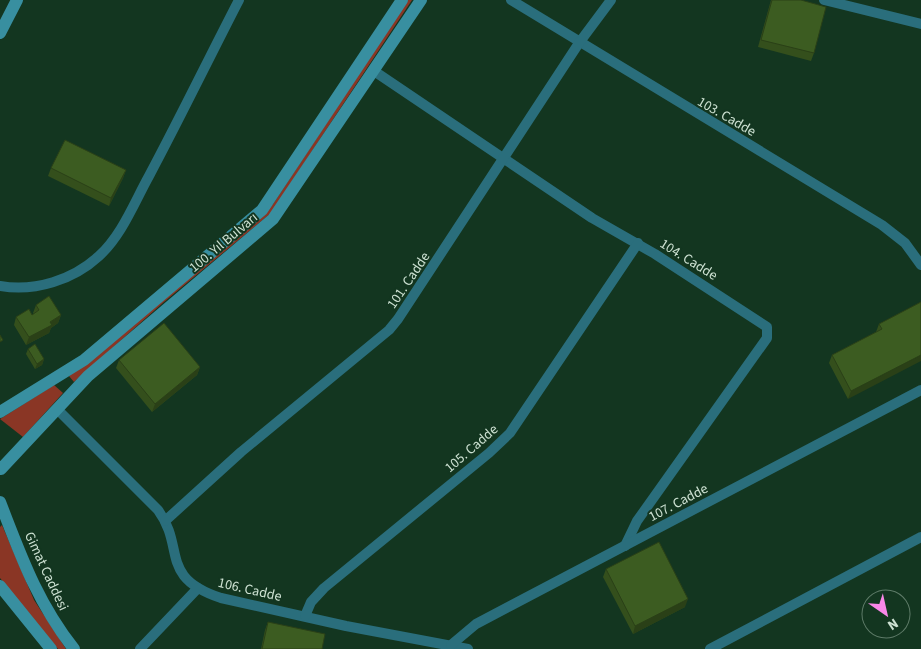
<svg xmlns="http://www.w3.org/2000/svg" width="921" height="649" font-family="'Source Sans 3',sans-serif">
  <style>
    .green { fill: #8a3625 }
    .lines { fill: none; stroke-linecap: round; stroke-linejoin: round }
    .street { stroke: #2a6e7c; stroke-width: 10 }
    .secondary { stroke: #388fa0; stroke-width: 12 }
    .wall { fill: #344f1c }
    .shaded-wall { fill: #2a4017 }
    .building { fill: #3c5c21; stroke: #2a4017 }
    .labels { text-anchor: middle; stroke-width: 4; stroke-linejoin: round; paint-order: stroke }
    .street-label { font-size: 14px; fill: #cee2d3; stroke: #133620 }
  </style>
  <rect width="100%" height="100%" fill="#133620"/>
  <!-- green -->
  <g class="green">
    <polygon points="408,0 412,0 271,213 164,302 74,382 69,376 273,204"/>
    <polygon points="54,385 63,393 23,437 0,419"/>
    <polygon points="2,525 34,600 66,649 58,649 0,578 0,527"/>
  </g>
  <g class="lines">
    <!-- street -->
    <g class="street">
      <polyline points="511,0 882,225 905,243 921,265"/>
      <polyline points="824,0 921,24"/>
      <polyline points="374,71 592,218 655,254 767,327 767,338 637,521 625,546"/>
      <path d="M0 286C35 292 73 280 99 256 122 235 134 203 149 176 180 118 209 58 239 0"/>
      <path d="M57 409 158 510C186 548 158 577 221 598L346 626 468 649"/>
      <polyline points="165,521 241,452 389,330 398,319 579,43 611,0"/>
      <polyline points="305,616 311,602 324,588 489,453 510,433 638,243"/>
      <polyline points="451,645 476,624 512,605 921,390"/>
      <polyline points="140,649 198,588"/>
      <polyline points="710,649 921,537"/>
    </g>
    <!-- secondary -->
    <g class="secondary">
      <polyline points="0,33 17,0"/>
      <polyline points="0,412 84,360 262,210 402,0"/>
      <polyline points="1,469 88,376 273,219 421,0"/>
      <path d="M0 502C21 556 37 602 74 649"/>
      <polyline points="0,586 51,649"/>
    </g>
  </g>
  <!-- wall -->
  <g class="wall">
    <polygon points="771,0 801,0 814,53 811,61 758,47"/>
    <polygon points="51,168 126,170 123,178 109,206 48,176"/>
    <polygon points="921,302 848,399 829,363 832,355 876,332 879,324"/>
    <polygon points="36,305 61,315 58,323 51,328 49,333 26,345 14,325 16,317 34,314 33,313"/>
    <polygon points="28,349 44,359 42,365 35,369 26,354"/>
    <polygon points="119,360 200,367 197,375 152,412 116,368"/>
    <polygon points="606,569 685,607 633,634 603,577"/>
    <polygon points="268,622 322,649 261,649 265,630"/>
  </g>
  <!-- shaded-wall -->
  <g class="shaded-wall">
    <polygon points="126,170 123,178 109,206 111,198"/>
    <polygon points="61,315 58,323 51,328 49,333 26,345 29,337"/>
    <polygon points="921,355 921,361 848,399 851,391"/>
    <polygon points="44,359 42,365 35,369 37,364"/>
    <polygon points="200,367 197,375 152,412 155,404"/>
    <polygon points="688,599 685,607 633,634 635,626"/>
  </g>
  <!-- building -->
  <g class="building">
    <polygon points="772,0 801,0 826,7 814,53 761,40"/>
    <polygon points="65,140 126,170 111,198 51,168"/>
    <polygon points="49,296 61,315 50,322 52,325 29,337 16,317 29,309 32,315 39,310 36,305"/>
    <polygon points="921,302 921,355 851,391 832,355 882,329 879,324"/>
    <polygon points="164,323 200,367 155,404 119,360"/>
    <polygon points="0,335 3,340 0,342"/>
    <polygon points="35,344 44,359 37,364 28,349"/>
    <polygon points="659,542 688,599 635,626 606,569"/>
    <polygon points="268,622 325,634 322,649 262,649"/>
  </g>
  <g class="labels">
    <!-- street labels -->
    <g class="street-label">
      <text transform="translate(727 116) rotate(30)" y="5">103. Cadde</text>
      <text transform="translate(223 242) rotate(-40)" y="5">100. Yıl Bulvarı</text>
      <text transform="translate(689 259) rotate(32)" y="5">104. Cadde</text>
      <text transform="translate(408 280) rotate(-56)" y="5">101. Cadde</text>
      <text transform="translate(471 448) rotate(-41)" y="5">105. Cadde</text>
      <text transform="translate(678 502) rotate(-28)" y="5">107. Cadde</text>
      <text transform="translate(47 571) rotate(65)" y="5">Gimat Caddesi</text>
      <text transform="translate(250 589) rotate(13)" y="5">106. Cadde</text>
    </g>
  </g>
  <!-- north arrow -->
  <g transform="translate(886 614) rotate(146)"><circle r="24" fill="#133620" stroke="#5e7b68"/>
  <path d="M0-4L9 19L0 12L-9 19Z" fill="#f987e8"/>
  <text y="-8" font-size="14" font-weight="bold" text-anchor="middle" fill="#cee2d3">N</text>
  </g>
</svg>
